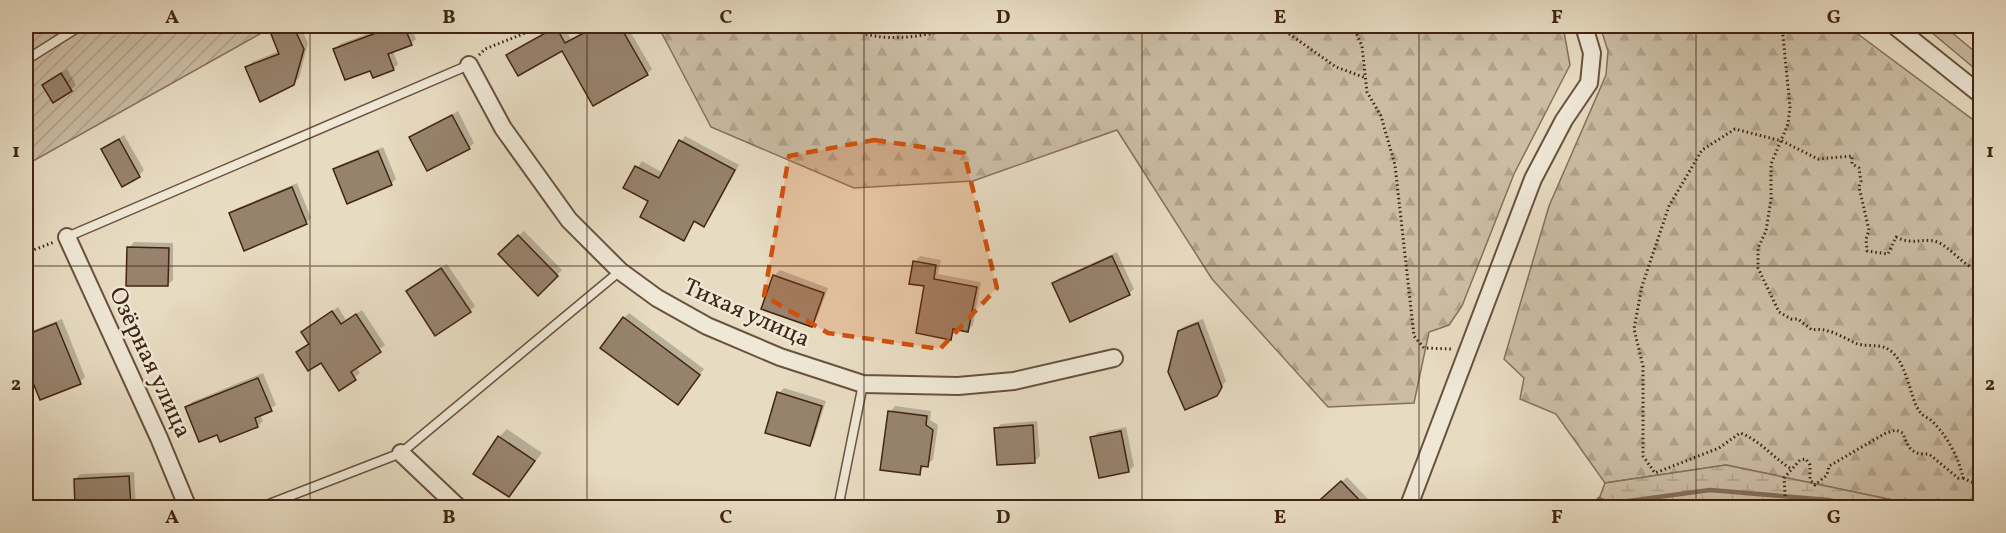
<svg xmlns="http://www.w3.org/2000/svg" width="2006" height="533" font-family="Vollkorn,serif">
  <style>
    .grass { fill: #cbbca3; stroke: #86705a; stroke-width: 1.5 }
    .forest { fill: url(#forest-firs); stroke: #86705a; stroke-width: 1.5 }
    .wetland { fill: url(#wetland-marsh); stroke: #86705a; stroke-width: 1.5 }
    .garden { fill: url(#garden-furrows); stroke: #86705a; stroke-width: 1.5 }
    .shadow { fill: #0003 }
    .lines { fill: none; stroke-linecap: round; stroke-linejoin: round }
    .stream { stroke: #836d58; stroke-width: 4.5 }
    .building { fill: #97836d; stroke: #412412; stroke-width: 1.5 }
    .service-casing { stroke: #6a523e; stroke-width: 11 }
    .minor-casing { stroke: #6a523e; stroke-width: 20 }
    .path { stroke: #412412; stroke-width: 3; stroke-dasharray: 1.5 3; stroke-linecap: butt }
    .service { stroke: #efe8d7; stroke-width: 8 }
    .minor { stroke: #efe8d7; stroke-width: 16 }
    .marked { fill: #cf510d; fill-opacity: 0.2; stroke: #cf510d; stroke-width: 4.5; stroke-dasharray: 12 8; stroke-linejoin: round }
    .grid { fill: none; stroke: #412412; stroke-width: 1.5; stroke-opacity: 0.55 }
    .labels { text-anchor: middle; stroke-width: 5; stroke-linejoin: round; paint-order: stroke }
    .street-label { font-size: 24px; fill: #412412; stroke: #efe8d7 }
    .neatline { fill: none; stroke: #412412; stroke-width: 2 }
    .grid-label { font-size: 20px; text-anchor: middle; font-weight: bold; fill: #412412 }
  </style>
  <defs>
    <pattern id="forest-firs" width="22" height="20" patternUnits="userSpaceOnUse" patternTransform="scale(1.5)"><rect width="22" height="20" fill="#cbbca3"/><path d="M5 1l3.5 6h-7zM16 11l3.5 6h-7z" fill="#b0a18b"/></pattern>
    <pattern id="wetland-marsh" width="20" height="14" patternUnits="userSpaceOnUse" patternTransform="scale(1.5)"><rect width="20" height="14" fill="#cbbca3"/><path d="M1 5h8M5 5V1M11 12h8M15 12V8" fill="none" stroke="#b0a18b"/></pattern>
    <pattern id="garden-furrows" width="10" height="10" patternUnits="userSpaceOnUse" patternTransform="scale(1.5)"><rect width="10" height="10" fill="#cbbca3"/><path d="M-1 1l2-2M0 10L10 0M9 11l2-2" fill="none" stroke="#b0a18b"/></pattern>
  </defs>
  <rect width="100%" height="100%" fill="#e7dbc1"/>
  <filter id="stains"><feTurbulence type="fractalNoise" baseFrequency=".00333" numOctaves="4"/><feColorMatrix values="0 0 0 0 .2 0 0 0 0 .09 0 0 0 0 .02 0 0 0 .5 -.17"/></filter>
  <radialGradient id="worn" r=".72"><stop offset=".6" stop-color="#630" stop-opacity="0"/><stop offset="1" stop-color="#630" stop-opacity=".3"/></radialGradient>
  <!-- grass -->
  <polygon class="grass" points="1924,26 1944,26 1980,56 1980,73"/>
  <!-- forest -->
  <g class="forest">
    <polygon points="658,26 1563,26 1570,65 1514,174 1462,306 1449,325 1429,332 1414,403 1328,407 1212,279 1117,130 973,181 854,188 711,127"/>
    <polygon points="1600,26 1847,26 1980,125 1980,507 1926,507 1726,465 1605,483 1556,414 1520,399 1524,378 1504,359 1549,206 1606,75 1608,51"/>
  </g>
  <!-- wetland -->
  <polygon class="wetland" points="1726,465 1926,507 1601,507 1599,499 1605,483"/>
  <!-- garden -->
  <polygon class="garden" points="26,26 274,26 26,165"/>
  <!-- shadow -->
  <g class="shadow">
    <polygon points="26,26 39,26 29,32"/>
    <polygon points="287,26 300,26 308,43 299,78 293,84 247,67 252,62 279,51 273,34"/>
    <polygon points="389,26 411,26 416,39 411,44 393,51 398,64 393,69 371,69 335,50 340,44"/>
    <polygon points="556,26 563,26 571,39 595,26 627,26 652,69 647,74 563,49 508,56"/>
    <polygon points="67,69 76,85 71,90 44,86"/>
    <polygon points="458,111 474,143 469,148 411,138"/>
    <polygon points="124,135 144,170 139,175 103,149"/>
    <polygon points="685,136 739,165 709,220 704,225 696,220 683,239 650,200 625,187 642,161 663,173"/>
    <polygon points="383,147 396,179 391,184 334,170 340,165"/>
    <polygon points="297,183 311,218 306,223 230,214 236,209"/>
    <polygon points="524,231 562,270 538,293 500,254"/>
    <polygon points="134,242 173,243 173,280 167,285 129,248"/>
    <polygon points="1117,252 1134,289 1129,294 1054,283 1059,278"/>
    <polygon points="920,256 941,260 938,274 981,282 973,325 968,330 957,328 951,338 915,261"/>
    <polygon points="447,264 475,306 470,311 407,291"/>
    <polygon points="780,270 828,288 816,320 811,326 763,308 775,275"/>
    <polygon points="338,307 346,320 362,310 385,345 356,367 360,373 340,389 321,361 298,353 310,343 303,332"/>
    <polygon points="629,313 704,369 682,398 624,318"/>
    <polygon points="62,319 85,377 80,382 41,398 26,361 26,333"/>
    <polygon points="1203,319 1226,381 1216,394 1179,331 1185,326"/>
    <polygon points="263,373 276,405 260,414 263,421 258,426 221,440 218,433 187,407 192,402"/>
    <polygon points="784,388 826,401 814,439 809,445 779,393"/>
    <polygon points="895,406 931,411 930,420 938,425 933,460 925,465 919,474 890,412"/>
    <polygon points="1037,421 1040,456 1035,461 996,429 1001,424"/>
    <polygon points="1126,427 1134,466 1129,471 1092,438 1097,433"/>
    <polygon points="507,429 542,453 508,495 499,437"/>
    <polygon points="134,472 136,508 77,508 75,480 80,474"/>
    <polygon points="1347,477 1368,499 1359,508 1314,508"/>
    <polygon points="1122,503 1123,508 1104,508 1105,506"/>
  </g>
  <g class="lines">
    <!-- stream -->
    <polyline class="stream" points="1599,499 1608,503 1621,502 1710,490 1829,500 1856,508"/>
  </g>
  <!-- building -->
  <g class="building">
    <polygon points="293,26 304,49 294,85 260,102 245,67 279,54 271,34"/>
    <polygon points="395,26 404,26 412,45 388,54 394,70 373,78 370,71 345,80 333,49"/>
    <polygon points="597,26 620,26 648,75 593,106 562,51 518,76 506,55 556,27 565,43"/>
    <polygon points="61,73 72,91 53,103 42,85"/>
    <polygon points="452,115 470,149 427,171 409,137"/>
    <polygon points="119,139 140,177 122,187 101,149"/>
    <polygon points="679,140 735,170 704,227 694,221 684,241 640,217 648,201 623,188 635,166 659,178"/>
    <polygon points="378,151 392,185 347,204 333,169"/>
    <polygon points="292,187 307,224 244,251 229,213"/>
    <polygon points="518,235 558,276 538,296 498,254"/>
    <polygon points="127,247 169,248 168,286 126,286"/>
    <polygon points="1112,256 1130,295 1070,322 1052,283"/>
    <polygon points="913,261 936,265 934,279 977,287 968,332 953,329 951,340 916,333 924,286 909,284"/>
    <polygon points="441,268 471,312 435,336 406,291"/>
    <polygon points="773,275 824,293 812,327 761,309"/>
    <polygon points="332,311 341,324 356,314 381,352 351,372 356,380 339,391 321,363 308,371 296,352 309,344 301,332"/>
    <polygon points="623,317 700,375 678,405 600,348"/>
    <polygon points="56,323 81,384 40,400 26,365 26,335"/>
    <polygon points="1198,323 1222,387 1217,396 1185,410 1168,372 1178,331"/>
    <polygon points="258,378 272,411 255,418 258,427 220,442 217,435 199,442 185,407"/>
    <polygon points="777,392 822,406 810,446 765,433"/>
    <polygon points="888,411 927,416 926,425 933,430 928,467 921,466 920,475 880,470"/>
    <polygon points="1033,425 1035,463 997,465 994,428"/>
    <polygon points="1121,431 1129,472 1099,478 1090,437"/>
    <polygon points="498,436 535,461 509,497 473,474"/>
    <polygon points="129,476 131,507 75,507 74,479"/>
    <polygon points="1341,481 1366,507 1312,507"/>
  </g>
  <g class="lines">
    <defs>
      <g id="service">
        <polyline points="1973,26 1980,32"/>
        <polyline points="26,60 80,26"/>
        <polyline points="67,237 469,65"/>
        <polyline points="259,508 401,453 620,271"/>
        <polyline points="838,508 863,384"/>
      </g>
      <g id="minor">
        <polyline points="1895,26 1980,94"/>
        <polyline points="469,65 503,128 569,220 620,271 657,298 707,326 780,357 863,384 958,386 1014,381 1114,358"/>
        <polyline points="67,237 159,438 188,508"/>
        <polyline points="401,453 459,508"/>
        <polyline points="1408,508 1533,179 1564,120 1589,83 1592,53 1584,26"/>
      </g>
    </defs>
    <!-- service casing -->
    <use href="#service" class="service-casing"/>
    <!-- minor casing -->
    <use href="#minor" class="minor-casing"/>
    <!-- path -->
    <g class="path">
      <path d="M850 26C875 46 931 36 959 26"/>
      <polyline points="1278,26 1336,67 1366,78"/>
      <polyline points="1353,26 1362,46 1367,92 1381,116 1395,165 1414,336 1424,348 1452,349"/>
      <path d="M1782 26 1790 107 1788 124 1771 164V199L1766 231 1758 248V268L1779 312 1791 319H1798L1812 330C1826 327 1841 336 1855 343 1864 347 1877 344 1886 348 1908 359 1909 398 1920 412 1923 417 1930 418 1934 423 1949 439 1959 459 1963 478H1958L1929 454C1913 455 1908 449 1903 433L1896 430 1886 433 1829 466 1827 475 1815 485 1810 480V465L1806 459 1800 460 1784 478 1786 508"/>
      <polyline points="479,55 485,49 543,26"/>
      <polyline points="26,253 54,242"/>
      <path d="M1790 468C1772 457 1760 440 1740 433L1719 448 1655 473 1643 456V366L1634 329 1642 286 1669 206 1702 150 1735 129 1782 141 1818 159 1852 156V164L1859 168 1861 181 1859 187 1869 230 1866 239 1867 251 1888 254 1896 237C1914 246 1923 237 1937 242 1951 247 1962 266 1980 271"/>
      <polyline points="1963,478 1980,486"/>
    </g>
    <!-- service -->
    <use href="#service" class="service"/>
    <!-- minor -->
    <use href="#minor" class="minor"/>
  </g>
  <!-- marked area -->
  <path class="marked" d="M874 140 964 153 997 288 940 349 828 333 764 296 789 156Z"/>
  <!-- grid -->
  <path class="grid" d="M310 26V508M587 26V508M864 26V508M1142 26V508M1419 26V508M1696 26V508M26 266H1980"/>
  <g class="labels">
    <!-- street labels -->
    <g class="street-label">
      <text transform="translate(747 312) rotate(24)" y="8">Тихая улица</text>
      <text transform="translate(151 362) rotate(65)" y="8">Озёрная улица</text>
    </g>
  </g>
  <!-- margin -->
  <rect width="2006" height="533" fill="none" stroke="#e7dbc1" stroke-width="66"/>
  <rect x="33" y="33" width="1940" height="467" class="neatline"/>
  <g class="grid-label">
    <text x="172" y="23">A</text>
    <text x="449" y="23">B</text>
    <text x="726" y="23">C</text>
    <text x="1003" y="23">D</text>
    <text x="1280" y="23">E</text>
    <text x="1557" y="23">F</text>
    <text x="1834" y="23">G</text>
    <text x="16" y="157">1</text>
    <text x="1990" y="157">1</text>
    <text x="16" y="390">2</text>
    <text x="1990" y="390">2</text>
    <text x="172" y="523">A</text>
    <text x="449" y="523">B</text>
    <text x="726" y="523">C</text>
    <text x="1003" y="523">D</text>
    <text x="1280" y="523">E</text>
    <text x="1557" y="523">F</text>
    <text x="1834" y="523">G</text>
  </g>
  <rect width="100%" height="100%" filter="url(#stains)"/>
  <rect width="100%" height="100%" fill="url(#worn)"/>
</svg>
